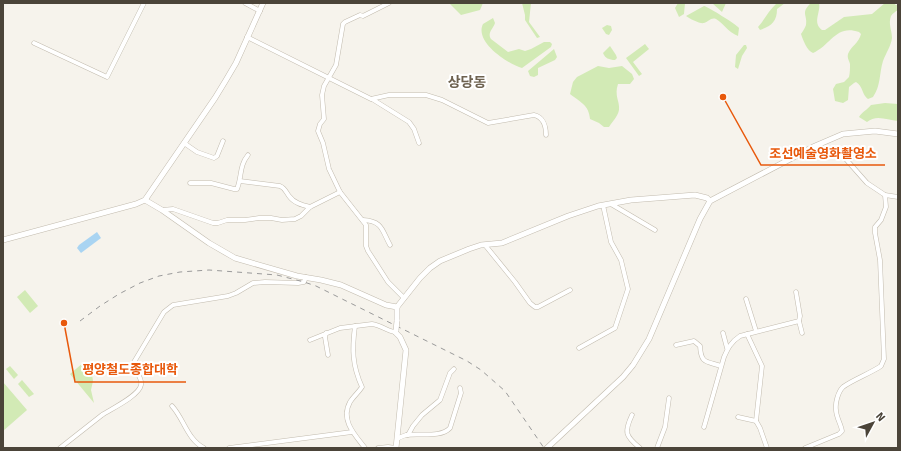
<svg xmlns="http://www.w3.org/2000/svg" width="901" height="451" font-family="Signika,'Noto Sans KR',sans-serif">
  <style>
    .green { fill: #d2eab5 }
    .water { fill: #a9d4f2 }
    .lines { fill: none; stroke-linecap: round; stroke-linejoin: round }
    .minor-casing { stroke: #c2bbae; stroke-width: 5 }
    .tertiary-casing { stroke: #c2bbae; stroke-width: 6 }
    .minor { stroke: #fff; stroke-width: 4 }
    .tertiary { stroke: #fff; stroke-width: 5 }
    .rail { stroke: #9a9a9a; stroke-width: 1; stroke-dasharray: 5 5; stroke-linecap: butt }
    .tertiary-bridge-casing { stroke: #c2bbae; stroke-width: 6; stroke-linecap: butt }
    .tertiary-bridge { stroke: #fff; stroke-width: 5 }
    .labels { text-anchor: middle; stroke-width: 4; stroke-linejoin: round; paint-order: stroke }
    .quarter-label { font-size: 14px; font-weight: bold; fill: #6e6250; stroke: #fff }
    .leader { fill: none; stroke: #e8590c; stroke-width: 1.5 }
    .callout-dot { fill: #e8590c; stroke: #fff; stroke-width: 1.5 }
    .callout-label { font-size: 13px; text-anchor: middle; font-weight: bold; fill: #e8590c; stroke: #fff; stroke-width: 4; stroke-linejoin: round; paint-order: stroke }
  </style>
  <rect width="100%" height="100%" fill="#f6f3ec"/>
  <!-- green -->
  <g class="green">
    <polygon points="449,3 483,3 480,10 461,15"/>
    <polygon points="522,3 531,3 529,22 540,37 537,38 525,20 525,15"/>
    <polygon points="678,3 685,3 684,14 679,17 675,8"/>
    <polygon points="712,3 726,3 722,12"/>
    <path d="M777 3H785L777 9C777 22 771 26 760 30L758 27C765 19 769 10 777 3Z"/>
    <path d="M811 3H819C821 13 812 22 822 30H825L844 17 872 14 885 3H896L895 5H898V10C895 12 893 13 891 16 888 24 892 30 892 38 891 46 886 53 883 61 879 74 881 85 873 97L868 99C862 95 863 86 856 82L854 83 849 87 848 100 843 103 835 101 833 89 836 84 844 82 849 77C850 73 850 68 850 64 849 60 847 58 848 54 851 46 859 43 861 34L859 32C836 24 831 45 813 53 807 51 803 40 801 34 803 31 805 28 806 25 808 15 800 13 811 3Z"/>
    <path d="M704 6C708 7 736 24 739 28L738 36C728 32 723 23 716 19 711 17 708 22 704 23 700 24 690 19 686 16Z"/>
    <path d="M493 18 495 23C493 29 487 33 491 39L508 52 519 49 525 51 531 49 544 42H550L552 44 551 47 522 68C508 64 474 42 483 24Z"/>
    <polygon points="607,25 611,26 612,30 609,35 606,34 602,28"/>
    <polygon points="645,44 649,49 633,62 642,74 639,76 626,58"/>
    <polygon points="744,45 746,45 747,48 742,56 738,69 735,67 736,55"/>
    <path d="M610 46 616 55 617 58 615 60C609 60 605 58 603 53Z"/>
    <polygon points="554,49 557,57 555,60 538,68 538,75 534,77 530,76 528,71"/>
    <path d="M598 66 609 68 622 66 632 74 634 79 630 84H618C614 96 620 101 619 110 618 116 612 122 609 127H604L599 123 590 119C589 105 580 102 570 94L573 82 577 77Z"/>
    <path d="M885 103 898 104V121C887 120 876 114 867 122L859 117C862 112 867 110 871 105Z"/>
    <polygon points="25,290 38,306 30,313 17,297"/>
    <polygon points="83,363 92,374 93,381 91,390 94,403 70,374"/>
    <polygon points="10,366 18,375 14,379 6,369"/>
    <polygon points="22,380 34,394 29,397 18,384"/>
    <polygon points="3,382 27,410 3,431"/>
  </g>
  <!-- water -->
  <polygon class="water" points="97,232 101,238 81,253 77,248 79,245"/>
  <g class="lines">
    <defs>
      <g id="minor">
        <polyline points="245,3 260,11"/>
        <polyline points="389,3 363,16 360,15 345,22 343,24 336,65 324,86 322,95 324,119 320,124 318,131 323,143 329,169 340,192 366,225 366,246 368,251 388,282 404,298"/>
        <path d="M247 37 371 99 389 95H426L442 100 488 123 534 115C543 117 546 126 546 135"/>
        <polyline points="34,43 107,77 144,3"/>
        <polyline points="372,99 409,122 414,129 419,143"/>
        <polyline points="184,143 197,152 214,158 217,156 223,141"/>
        <path d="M240 181 280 186C285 188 286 192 289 196 294 203 302 205 310 207"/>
        <path d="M190 183H211L234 189H237C242 177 239 166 248 155"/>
        <polyline points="885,195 898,197"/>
        <polyline points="611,204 655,230"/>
        <polyline points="162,210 173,209 213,223 218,223 227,220 245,220 259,218 271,218 282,220 295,219 301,216 310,207 340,192"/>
        <path d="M363 220C383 221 382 231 390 245"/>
        <polyline points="485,245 515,282 530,303 535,307 538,307 570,290"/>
        <polyline points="746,299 756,331"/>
        <polyline points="799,321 802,333"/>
        <path d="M355 326C352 349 352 365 362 387 358 393 353 397 350 402 340 420 355 435 365 448"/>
        <polyline points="326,333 325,337 328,355"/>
        <polyline points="723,333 727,348"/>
        <polyline points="747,334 762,366 756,421 760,428 767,448"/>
        <path d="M310 340 340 328 372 324C381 325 387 331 395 332"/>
        <path d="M676 345 694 341 700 346C701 364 706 361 721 366"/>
        <polyline points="579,348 615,328 628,289 621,260 611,242 603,205"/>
        <path d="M172 406C184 419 187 439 204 448"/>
        <path d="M632 415C624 432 625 436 640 448"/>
        <polyline points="738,417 756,421"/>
        <path d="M704 427 724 357C728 348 731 342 740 336L799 321 800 316 796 292"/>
        <polyline points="408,435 413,426 422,415 440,400 450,373 454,369"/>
        <path d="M397 439C400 437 403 436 406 435 419 433 441 438 450 428L461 393 460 388"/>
        <path d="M60 448C74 437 88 426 102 415 111 409 139 396 141 385 143 377 133 371 134 362L164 312 173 305 228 296 236 293 253 283 265 282 298 283 304 282 306 277"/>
        <polyline points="229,448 352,432"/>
        <polyline points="378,448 388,447 396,448"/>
        <polyline points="657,448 665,427 669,398"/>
        <path d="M805 448 839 434 842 431C841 424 836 417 836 410 835 403 838 392 843 387 852 380 871 373 881 366L884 359 880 260 875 233V227L881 220 886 207 885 195 867 183 844 157 837 153 815 146"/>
      </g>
      <g id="tertiary">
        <polyline points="145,200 162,210 209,243 235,258 297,276 321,280 341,285 386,305 397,307 420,278 430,268 440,261 469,249 481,245 502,243 568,216 598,206 631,200 695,195 707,198 710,201 815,146 843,134 875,131 898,134"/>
        <polyline points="3,240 136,204 145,200 215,98 226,80 236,63 263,3"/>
        <polyline points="397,321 397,307"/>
        <polyline points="396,330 395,332 400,337 406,350 396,448"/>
        <polyline points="547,448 623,377 633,365 649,339 700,219 710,201"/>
      </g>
    </defs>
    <!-- minor casing -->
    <use href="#minor" class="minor-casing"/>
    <!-- tertiary casing -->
    <use href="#tertiary" class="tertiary-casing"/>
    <!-- minor -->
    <use href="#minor" class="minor"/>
    <!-- tertiary -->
    <use href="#tertiary" class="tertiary"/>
    <!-- rail -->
    <polyline class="rail" points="80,321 100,306 119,294 140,283 159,276 180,272 209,270 277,275 304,282 316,286 467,361 481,370 505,391 544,448"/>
    <defs>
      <polyline id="tertiary-bridge" points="396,330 397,321"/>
    </defs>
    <!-- tertiary-bridge casing -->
    <use href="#tertiary-bridge" class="tertiary-bridge-casing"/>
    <!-- tertiary-bridge -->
    <use href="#tertiary-bridge" class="tertiary-bridge"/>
  </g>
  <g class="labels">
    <!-- quarter labels -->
    <g class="quarter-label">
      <text x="467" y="87">상당동</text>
    </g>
  </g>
  <!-- callouts -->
  <path class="leader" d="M723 97L761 165H885M64 323L75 382H186"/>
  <g class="callout-dot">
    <circle cx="723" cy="97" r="4"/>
    <circle cx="64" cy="323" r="4"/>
  </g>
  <g class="callout-label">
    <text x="823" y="158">조선예술영화촬영소</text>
    <text x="130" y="374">평양철도종합대학</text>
  </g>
  <!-- border -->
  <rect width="901" height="451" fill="none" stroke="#4b4439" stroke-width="8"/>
  <!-- north arrow -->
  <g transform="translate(873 423) rotate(50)" stroke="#ffffff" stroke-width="3" paint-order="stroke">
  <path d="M0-3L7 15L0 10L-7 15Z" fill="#4b4439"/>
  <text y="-6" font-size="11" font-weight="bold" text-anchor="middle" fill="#4b4439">N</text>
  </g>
</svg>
